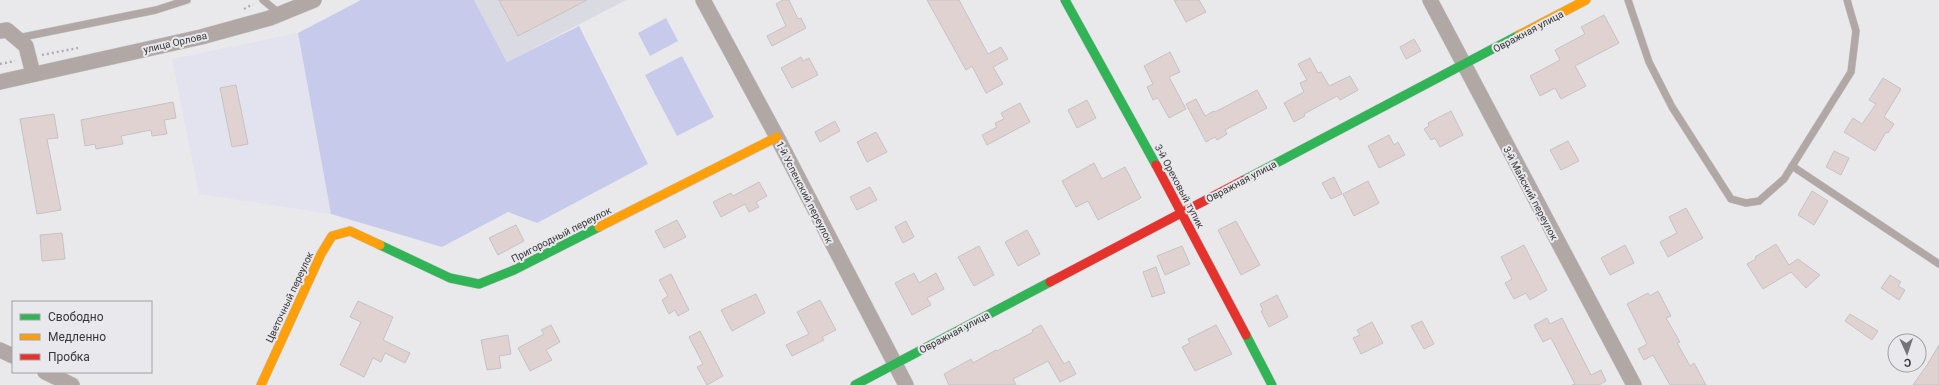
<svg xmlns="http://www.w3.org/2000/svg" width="1939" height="385" font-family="Roboto,sans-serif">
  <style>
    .built { fill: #dadbe2 }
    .medical { fill: #e3e2ef }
    .green { fill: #c8caeb }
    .building { fill: #e1d2d2; stroke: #c4c3c4 }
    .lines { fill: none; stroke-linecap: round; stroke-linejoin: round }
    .lane-casing { stroke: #c6c6c7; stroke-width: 8 }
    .street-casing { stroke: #c6c6c7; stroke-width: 16 }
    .fast-casing { stroke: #c6c6c7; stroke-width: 10 }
    .slow-casing { stroke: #c6c6c7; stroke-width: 10 }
    .jam-casing { stroke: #c6c6c7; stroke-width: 10 }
    .path { stroke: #b2adab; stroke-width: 2.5; stroke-dasharray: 2 3; stroke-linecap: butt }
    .lane { stroke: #b1a8a5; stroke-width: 7 }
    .street { stroke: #b1a8a5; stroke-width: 15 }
    .fast { stroke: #30b455; stroke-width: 9 }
    .slow { stroke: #ff9f0a; stroke-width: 9 }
    .jam { stroke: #e5322d; stroke-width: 9 }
    .labels { text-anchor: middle; stroke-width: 4; stroke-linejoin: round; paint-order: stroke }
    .street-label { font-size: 10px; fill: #373739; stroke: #e8e8ed }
  </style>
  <rect width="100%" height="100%" fill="#e9e9ec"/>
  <!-- built -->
  <polygon class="built" points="474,0 626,0 507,62"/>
  <!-- medical -->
  <polygon class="medical" points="298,33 331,214 199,194 172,59"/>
  <!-- green -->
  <g class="green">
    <polygon points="361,0 474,0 507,62 579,26 648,164 537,223 508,212 442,247 331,214 298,33"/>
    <polygon points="666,18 678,41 650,56 638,33"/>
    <polygon points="682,56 714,117 677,136 645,75"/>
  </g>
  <!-- building -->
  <g class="building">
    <polygon points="499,0 587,0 518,36"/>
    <polygon points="783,0 789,0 798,19 801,18 806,28 772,46 767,36 786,26 776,4"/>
    <polygon points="927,0 959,0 988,54 1001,47 1008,59 993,67 1003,84 986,93 972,66 966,70"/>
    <polygon points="1174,0 1199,0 1206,12 1186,22"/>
    <polygon points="1604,15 1619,43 1575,66 1586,86 1561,99 1555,88 1540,96 1530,76 1560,60 1555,50 1585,34 1581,27"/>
    <polygon points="1414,39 1421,51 1406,59 1400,47"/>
    <polygon points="1170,52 1180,72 1169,77 1186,109 1169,118 1158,98 1153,100 1147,87 1153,84 1144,66"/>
    <polygon points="801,57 803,61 809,58 818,75 792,88 781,68"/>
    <polygon points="1310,58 1318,73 1321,72 1329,86 1350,76 1358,90 1340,100 1337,96 1304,114 1305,116 1294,122 1284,103 1304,92 1300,83 1307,80 1298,64"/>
    <polygon points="1883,78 1901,89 1884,117 1894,124 1888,133 1886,132 1875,151 1844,132 1853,118 1862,124 1876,104 1869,100"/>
    <polygon points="236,85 248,144 232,147 220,88"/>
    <polygon points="1257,90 1267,108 1225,130 1227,134 1217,140 1215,137 1206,142 1186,104 1196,99 1205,116 1214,111 1215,112"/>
    <polygon points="1087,100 1096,118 1077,128 1068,110"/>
    <polygon points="173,102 176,118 164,120 167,134 152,136 151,130 121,136 123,144 96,149 95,144 85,146 81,120"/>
    <polygon points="1020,103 1030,122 987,145 982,135 997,127 995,123 1004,119 1001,113"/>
    <polygon points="1451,111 1463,135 1440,147 1435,138 1431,140 1424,129 1429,126 1428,123"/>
    <polygon points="54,114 58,138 47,139 61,210 37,214 20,119"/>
    <polygon points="835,121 840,131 820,142 815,132"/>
    <polygon points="876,132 887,152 867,162 857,142"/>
    <polygon points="1389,135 1394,145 1398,142 1405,155 1379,168 1368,146"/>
    <polygon points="1568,141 1579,161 1561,170 1550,150"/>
    <polygon points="1834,151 1849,158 1841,175 1826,167"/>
    <polygon points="1094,163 1102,179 1125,167 1141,198 1098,220 1088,201 1076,207 1062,181"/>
    <polygon points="1334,177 1342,194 1331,199 1322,183"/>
    <polygon points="1368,181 1379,203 1354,216 1343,194"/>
    <polygon points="759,182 767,196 756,202 759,207 749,212 745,204 721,217 713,202 731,193 733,196"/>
    <polygon points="870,187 877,200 857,210 850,197"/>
    <polygon points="1812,191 1828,201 1814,225 1798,215"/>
    <polygon points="1686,208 1703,238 1668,257 1660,242 1677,233 1669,217"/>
    <polygon points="677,220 686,237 664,248 655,231"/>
    <polygon points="906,221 914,237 903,243 895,227"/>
    <polygon points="1236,221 1260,265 1241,275 1218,230"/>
    <polygon points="516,225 524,241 498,255 489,238"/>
    <polygon points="1027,230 1040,254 1018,266 1005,242"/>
    <polygon points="62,233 65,259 42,261 40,235"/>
    <polygon points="1776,244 1789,265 1798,259 1820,275 1806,288 1791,272 1763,289 1747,264 1756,259 1755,257"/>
    <polygon points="1524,245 1547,290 1530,300 1526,293 1514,299 1505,283 1512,279 1501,257"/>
    <polygon points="1625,245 1634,263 1610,275 1601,258"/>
    <polygon points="979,246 994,275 974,286 958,257"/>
    <polygon points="1182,246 1190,264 1165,275 1157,256"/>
    <polygon points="1156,267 1165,293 1152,297 1143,272"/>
    <polygon points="914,273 919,283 936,273 944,289 927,298 931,305 912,315 895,283"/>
    <polygon points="671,274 689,310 678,316 675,310 669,314 662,300 668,296 659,280"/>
    <polygon points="1890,275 1901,282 1898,286 1905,290 1899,300 1881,288"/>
    <polygon points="1658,291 1671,316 1666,318 1680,342 1677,343 1690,366 1694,363 1706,385 1670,385 1653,355 1644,360 1638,349 1647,344 1627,304 1648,293 1650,296"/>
    <polygon points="756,294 765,313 732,331 721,310"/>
    <polygon points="1277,295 1288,317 1269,327 1261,311 1263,310 1260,304"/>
    <polygon points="820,300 836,330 822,337 824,340 792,356 786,345 809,334 797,312"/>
    <polygon points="358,301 393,317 383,340 410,353 405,363 385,353 381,362 373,358 364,377 340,365 361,322 350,317"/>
    <polygon points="1850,314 1878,331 1872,340 1845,321"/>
    <polygon points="1547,318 1550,324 1562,318 1591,375 1601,370 1606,381 1599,385 1572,385 1575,384 1551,338 1543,342 1534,325"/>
    <polygon points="1422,321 1434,344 1424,349 1411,326"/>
    <polygon points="1372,322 1383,343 1361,354 1353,338 1360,335 1357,330"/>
    <polygon points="551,325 560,342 546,350 552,360 530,371 518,348 544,334 541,330"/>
    <polygon points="1041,325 1064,364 1069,361 1076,374 1060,382 1048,361 1013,379 1016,385 949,385 944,374 971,359 973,363 996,350 997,351 1033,332 1032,330"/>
    <polygon points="1216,325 1232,354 1195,371 1182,347 1190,343 1188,339"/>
    <polygon points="700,331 723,376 707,385 697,367 703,364 689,337"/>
    <polygon points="508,335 511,354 499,356 501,368 487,370 481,340"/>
    <polygon points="1939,345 1939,385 1913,385 1927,365"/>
  </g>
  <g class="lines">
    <defs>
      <g id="lane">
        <polyline points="263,0 280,14"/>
        <polyline points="1628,0 1649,62 1672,107 1731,199 1746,203 1759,201 1784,179 1851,72 1856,31 1847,0"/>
        <polyline points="18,38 156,10 187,0"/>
        <polyline points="1792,166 1939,264"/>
      </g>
      <g id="street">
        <polyline points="703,0 777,137 906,385"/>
        <polyline points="1430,0 1634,385"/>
        <polyline points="0,31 7,30 26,46 33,74"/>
        <polyline points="0,82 201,37 270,18 314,0"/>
        <polyline points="0,350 13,356"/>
        <polyline points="45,372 72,385"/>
      </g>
      <g id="fast">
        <polyline points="1065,0 1156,165"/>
        <polyline points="1244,180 1519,35"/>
        <polyline points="380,245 450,278 479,284 514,270 599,227"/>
        <polyline points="1246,335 1272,385"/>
        <polyline points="855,385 1050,282"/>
      </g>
      <g id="slow">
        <polyline points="1519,35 1586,0"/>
        <polyline points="599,227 777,137"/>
        <polyline points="261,385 321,254 332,236 350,231 380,245"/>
      </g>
      <g id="jam">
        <polyline points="1156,165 1246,335"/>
        <polyline points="1050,282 1244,180"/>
      </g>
    </defs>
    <!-- lane casing -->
    <use href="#lane" class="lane-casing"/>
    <!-- street casing -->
    <use href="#street" class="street-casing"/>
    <!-- fast casing -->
    <use href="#fast" class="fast-casing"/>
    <!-- slow casing -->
    <use href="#slow" class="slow-casing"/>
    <!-- jam casing -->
    <use href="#jam" class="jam-casing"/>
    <!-- path -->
    <g class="path">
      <polyline points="244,9 253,4"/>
      <polyline points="42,55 78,48"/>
      <polyline points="0,64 15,61"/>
    </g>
    <!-- lane -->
    <use href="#lane" class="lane"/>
    <!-- street -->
    <use href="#street" class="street"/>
    <!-- fast -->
    <use href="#fast" class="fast"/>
    <!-- slow -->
    <use href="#slow" class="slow"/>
    <!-- jam -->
    <use href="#jam" class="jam"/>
  </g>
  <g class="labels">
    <!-- street labels -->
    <g class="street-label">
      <text transform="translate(1528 31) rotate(-28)" y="4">Овражная улица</text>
      <text transform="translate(175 42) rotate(-13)" y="4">улица Орлова</text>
      <text transform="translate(1241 181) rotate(-28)" y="4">Овражная улица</text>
      <text transform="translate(1180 186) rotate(62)" y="4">3-й Ореховый тупик</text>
      <text transform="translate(805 192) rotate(63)" y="4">1-й Успенский переулок</text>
      <text transform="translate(1531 193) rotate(62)" y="4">3-й Майский переулок</text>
      <text transform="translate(561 234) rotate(-27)" y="4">Пригородный переулок</text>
      <text transform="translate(289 297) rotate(-65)" y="4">Цветочный переулок</text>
      <text transform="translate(954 332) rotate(-28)" y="4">Овражная улица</text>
    </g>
  </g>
  <!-- legend -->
  <rect x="12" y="301" width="140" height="72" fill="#e8e8ed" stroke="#a1a1a5"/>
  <rect x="20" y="314" width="20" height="6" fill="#30b455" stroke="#a1a1a5"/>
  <text x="48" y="321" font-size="12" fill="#373739">Свободно</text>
  <rect x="20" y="334" width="20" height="6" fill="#ff9f0a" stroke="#a1a1a5"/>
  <text x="48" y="341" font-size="12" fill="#373739">Медленно</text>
  <rect x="20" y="354" width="20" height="6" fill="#e5322d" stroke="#a1a1a5"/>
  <text x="48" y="361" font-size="12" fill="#373739">Пробка</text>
  <!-- north arrow -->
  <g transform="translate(1907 353) rotate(177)"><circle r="19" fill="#e8e8ed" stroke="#a1a1a5"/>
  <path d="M0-3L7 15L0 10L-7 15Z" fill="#757578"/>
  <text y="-6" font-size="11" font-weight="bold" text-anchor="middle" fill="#373739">С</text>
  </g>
</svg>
